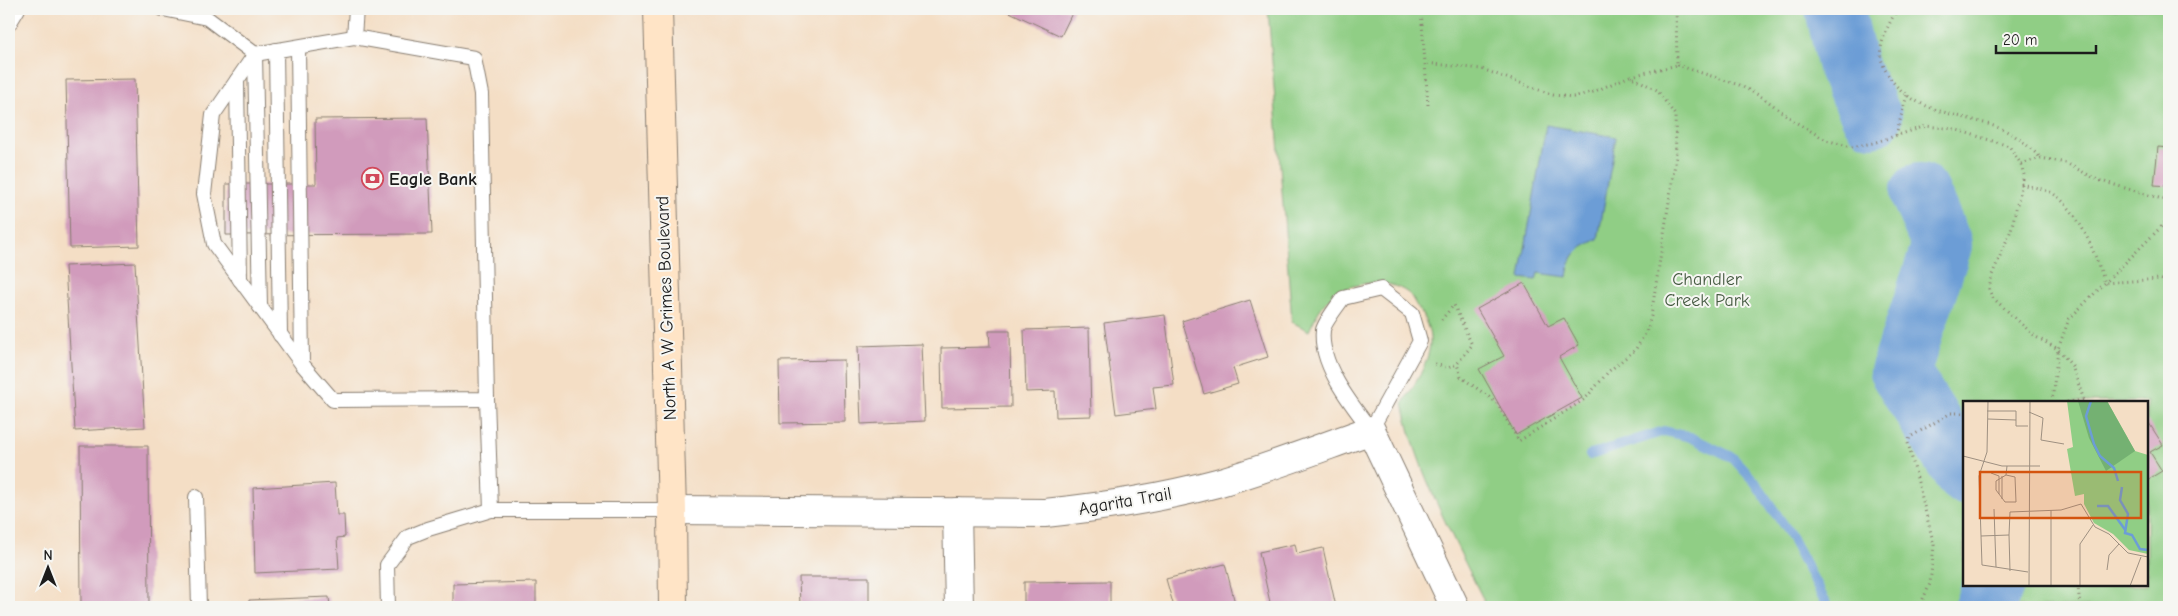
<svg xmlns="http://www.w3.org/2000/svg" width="2178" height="616" font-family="'Comic Neue',sans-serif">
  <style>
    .green { fill: #90ce85; stroke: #567550; fill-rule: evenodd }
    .water { fill: #6c9dd6; stroke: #445c79 }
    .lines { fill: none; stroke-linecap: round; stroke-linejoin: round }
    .stream { stroke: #6c9dd6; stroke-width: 10 }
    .river { stroke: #6c9dd6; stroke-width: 60 }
    .building { fill: #d19bbc }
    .lane-casing { stroke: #887d70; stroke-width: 16 }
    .street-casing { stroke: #887d70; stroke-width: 30 }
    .secondary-casing { stroke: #887d70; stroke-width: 30 }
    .path { stroke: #887d70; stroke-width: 3; stroke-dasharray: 1 4; stroke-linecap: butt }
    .lane { stroke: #fff; stroke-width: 14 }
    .street { stroke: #fff; stroke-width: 28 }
    .secondary { stroke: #ffe4c6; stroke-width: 28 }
    .labels { text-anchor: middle; stroke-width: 4; stroke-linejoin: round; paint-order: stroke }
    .poi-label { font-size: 18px; font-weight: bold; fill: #1c1c1c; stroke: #f6f6f2; text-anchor: start }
    .park-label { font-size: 18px; fill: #455a41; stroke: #f6f6f2 }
    .street-label { font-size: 18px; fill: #1c1c1c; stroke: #f6f6f2 }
    .inset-river { fill: none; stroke: #6c9dd6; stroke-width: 2.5 }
    .inset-road { fill: none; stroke: #9e9081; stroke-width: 1 }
    .view { fill: #d4530e; fill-opacity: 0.15; stroke: #d4530e; stroke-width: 2.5 }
    .inset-edge { fill: none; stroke: #1c1c1c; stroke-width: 2.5 }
  </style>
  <rect width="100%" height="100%" fill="#f6f6f2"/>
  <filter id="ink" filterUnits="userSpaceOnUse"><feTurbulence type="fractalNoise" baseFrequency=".02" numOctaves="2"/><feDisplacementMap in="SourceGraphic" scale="10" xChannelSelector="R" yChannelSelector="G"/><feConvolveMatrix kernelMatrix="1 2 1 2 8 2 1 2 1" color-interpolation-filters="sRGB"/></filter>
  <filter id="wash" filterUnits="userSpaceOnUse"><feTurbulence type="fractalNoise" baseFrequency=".0096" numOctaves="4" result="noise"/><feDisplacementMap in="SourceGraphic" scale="20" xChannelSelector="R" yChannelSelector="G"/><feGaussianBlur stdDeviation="1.12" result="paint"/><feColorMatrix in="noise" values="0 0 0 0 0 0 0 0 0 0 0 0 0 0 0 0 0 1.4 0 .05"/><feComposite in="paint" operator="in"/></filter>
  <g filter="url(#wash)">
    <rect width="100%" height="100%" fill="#f4dec5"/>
    <!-- green -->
    <path class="green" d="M1268 9H2169V607H1487C1457 545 1416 471 1403 403 1414 385 1428 366 1430 344 1431 330 1425 319 1418 308 1415 304 1412 296 1408 293 1385 276 1349 282 1329 299 1319 308 1314 320 1309 331L1292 322ZM1964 402H2147V585H1964Z"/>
    <!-- water -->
    <path class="water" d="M1546 125 1616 137 1598 239C1577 250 1571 252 1567 277L1538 273 1536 280 1520 278Z"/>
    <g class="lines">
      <!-- stream -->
      <polyline class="stream" points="1590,455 1664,431 1690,437 1732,457 1755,482 1789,533 1828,607"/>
      <!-- river -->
      <g class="river">
        <polyline points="1835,9 1848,67 1872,117"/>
        <polyline points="1920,193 1942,245 1900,372 1964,474"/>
        <polyline points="1984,607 1994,585"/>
      </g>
    </g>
    <g id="blocks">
      <!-- building -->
      <g class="building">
        <polygon points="1003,9 1074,9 1061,36"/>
        <polygon points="135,79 139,246 70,248 66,80"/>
        <polygon points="427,118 432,234 226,235 226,184 316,184 315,119"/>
        <polygon points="2158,147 2169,148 2169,186 2154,185"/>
        <polygon points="135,263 145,427 75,431 65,266"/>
        <polygon points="1524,283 1548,326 1564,318 1579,345 1559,357 1582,398 1516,435 1479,369 1504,356 1477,309"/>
        <polygon points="1250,300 1268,357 1233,368 1238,384 1204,394 1182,321"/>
        <polygon points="1165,315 1174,385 1153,387 1156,409 1116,414 1104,323"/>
        <polygon points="1089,328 1091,416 1056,417 1055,391 1026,392 1024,330"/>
        <polygon points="989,331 1010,331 1011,407 942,408 941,348 990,347"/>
        <polygon points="922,344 925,421 861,424 858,346"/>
        <polygon points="844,360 845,422 780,423 779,361"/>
        <polygon points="2147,420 2163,445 2150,452 2162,471 2147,480"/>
        <polygon points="80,446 148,446 149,607 81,607"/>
        <polygon points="335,483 337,515 344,515 345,537 337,538 339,569 255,573 253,488"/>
        <polygon points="1295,544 1297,554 1323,548 1336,607 1271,607 1259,552"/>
        <polygon points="1225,564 1236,607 1174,607 1166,579"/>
        <polygon points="799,577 869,577 869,607 800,607"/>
        <polygon points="1110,581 1110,607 1024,607 1024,582"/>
        <polygon points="536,582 536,607 453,607 453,584"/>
        <polygon points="329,597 330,607 249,607 249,600"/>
      </g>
    </g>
  </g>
  <g filter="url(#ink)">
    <use href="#blocks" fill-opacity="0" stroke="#887d70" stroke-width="1"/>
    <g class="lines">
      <defs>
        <g id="lane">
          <polyline points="163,9 207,18 255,54 260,307"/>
          <polyline points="9,24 18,9"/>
          <polygon points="354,37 474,58 481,94 487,399 333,400 302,364 214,244 204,194 213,115 255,54"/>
          <polyline points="354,37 356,9"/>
          <polyline points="298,47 302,364"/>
          <polyline points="276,50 280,335"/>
          <polyline points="237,80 240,280"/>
          <path d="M1381 289 1412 313 1420 341 1371 430C1351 404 1319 364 1323 330 1324 323 1338 305 1343 298Z"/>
          <polyline points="487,399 491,510"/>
          <polyline points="196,497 199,607"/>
          <polyline points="388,607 387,565 408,537 428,529 491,510 672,510"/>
        </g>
        <g id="street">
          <path d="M672 510 1045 513C1103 507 1161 498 1217 483 1269 468 1320 448 1371 430L1455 607"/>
          <polyline points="957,512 959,607"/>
        </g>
        <polyline id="secondary" points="658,9 672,510 673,607"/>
      </defs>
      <!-- lane casing -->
      <use href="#lane" class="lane-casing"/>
      <!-- street casing -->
      <use href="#street" class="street-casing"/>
      <!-- secondary casing -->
      <use href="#secondary" class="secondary-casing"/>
      <!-- path -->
      <g class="path">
        <polyline points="1421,9 1425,63"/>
        <path d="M1897 9C1891 21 1883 34 1881 48 1879 56 1883 66 1887 73 1911 115 1965 113 2004 130 2019 137 2029 147 2041 158"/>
        <polyline points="1677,65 1739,85 1762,97 1797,123 1826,140 1851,147 1873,143 1926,126 1954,129 2009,146 2021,164 2024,175 2011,230 1992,275 1989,289 1992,297 2036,337 2058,349 2072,366 2084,400"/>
        <polyline points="1631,76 1677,65 1676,9"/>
        <polyline points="1428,105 1425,63 1482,69 1553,95 1573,97 1593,92 1630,76 1657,90 1675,115 1676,157 1651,316 1646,333 1635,350 1609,371 1585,399 1519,441 1496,402 1461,377 1457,364"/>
        <polyline points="1896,135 1907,95"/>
        <polyline points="2021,164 2041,158 2066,163 2098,180 2169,201"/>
        <path d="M2021 184C2031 187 2043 188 2052 193 2079 209 2095 254 2105 283L2159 279 2169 282"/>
        <polyline points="1435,364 1448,368 1457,364 1472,345 1454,305 1440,321"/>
        <polyline points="2052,402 2058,349 2069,319 2169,219"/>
        <polyline points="2067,402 2084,400 2086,402"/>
        <polyline points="2078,585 2080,607"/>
        <polyline points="1917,607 1921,603 1930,584 1934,545 1908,443 1910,437 1951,413 1964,413"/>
      </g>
      <!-- lane -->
      <use href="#lane" class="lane"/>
      <!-- street -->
      <use href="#street" class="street"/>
      <!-- secondary -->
      <use href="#secondary" class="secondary"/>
    </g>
  </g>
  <!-- icons -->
  <defs>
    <symbol id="bank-ring" viewBox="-11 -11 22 22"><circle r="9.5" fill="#f6f6f2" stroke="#d1495b" stroke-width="1.5"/><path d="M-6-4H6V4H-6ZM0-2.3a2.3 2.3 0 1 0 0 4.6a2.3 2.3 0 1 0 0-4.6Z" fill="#d1495b"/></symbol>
  </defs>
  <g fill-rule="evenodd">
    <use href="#bank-ring" x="360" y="166" width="25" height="25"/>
  </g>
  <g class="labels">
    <!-- poi labels -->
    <g class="poi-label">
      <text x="389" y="185">Eagle Bank</text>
    </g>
    <!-- park labels -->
    <g class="park-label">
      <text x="1707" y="285">Chandler<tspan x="1707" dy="21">Creek Park</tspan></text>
    </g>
    <!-- street labels -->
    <g class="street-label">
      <text transform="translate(666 308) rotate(-92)" y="6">North A W Grimes Boulevard</text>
      <text transform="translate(1125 501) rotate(-10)" y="6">Agarita Trail</text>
    </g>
  </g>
  <!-- overview -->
  <g transform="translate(1963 401)">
    <rect width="185" height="185" fill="#f4dec5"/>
    <path d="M104 0H144L172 50 185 54V153L166 149 150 133 131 122 121 103V93L112 95 104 48 110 46Z" fill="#90ce85"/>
    <path d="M115 0H144L172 50 143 70 126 37Z" fill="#74b172"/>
    <path class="inset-river" d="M128 0 123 15 131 43 137 55 151 67 155 80M159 86 157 99 165 113 162 132 169 134 177 148 185 149M134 105H145L163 130"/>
    <path class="inset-road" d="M25 0 24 51 16 75 19 164 65 171M24 10H53V19M66 11 80 17 78 39 101 43M25 18 53 19V25H65M0 55 39 65H77M28 72 36 75V93M43 74 52 76 53 101H42L33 89V80L43 74 44 65M39 75V98M31 108 33 166M46 134 47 111 98 109 118 103 132 126 146 133 165 152 185 156M18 135 46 134 47 170M144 169 146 154 156 143M66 185 67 0M88 185V109M117 185V143L130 124M167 185 178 156"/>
    <path class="view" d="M17 71H178V117H17Z"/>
    <rect width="185" height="185" class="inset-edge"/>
  </g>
  <!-- margin -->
  <rect width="2178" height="616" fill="none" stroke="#f6f6f2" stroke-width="30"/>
  <!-- north arrow -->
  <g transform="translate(48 568)" stroke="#f6f6f2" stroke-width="4" paint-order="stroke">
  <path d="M0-4L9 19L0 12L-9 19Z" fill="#1c1c1c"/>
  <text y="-8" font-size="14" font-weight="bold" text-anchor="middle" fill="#1c1c1c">N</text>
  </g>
  <!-- scale -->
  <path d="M1996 45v8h100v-8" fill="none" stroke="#1c1c1c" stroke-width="2.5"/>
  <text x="2003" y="45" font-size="15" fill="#1c1c1c" stroke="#f6f6f2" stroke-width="4" paint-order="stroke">20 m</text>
</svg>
